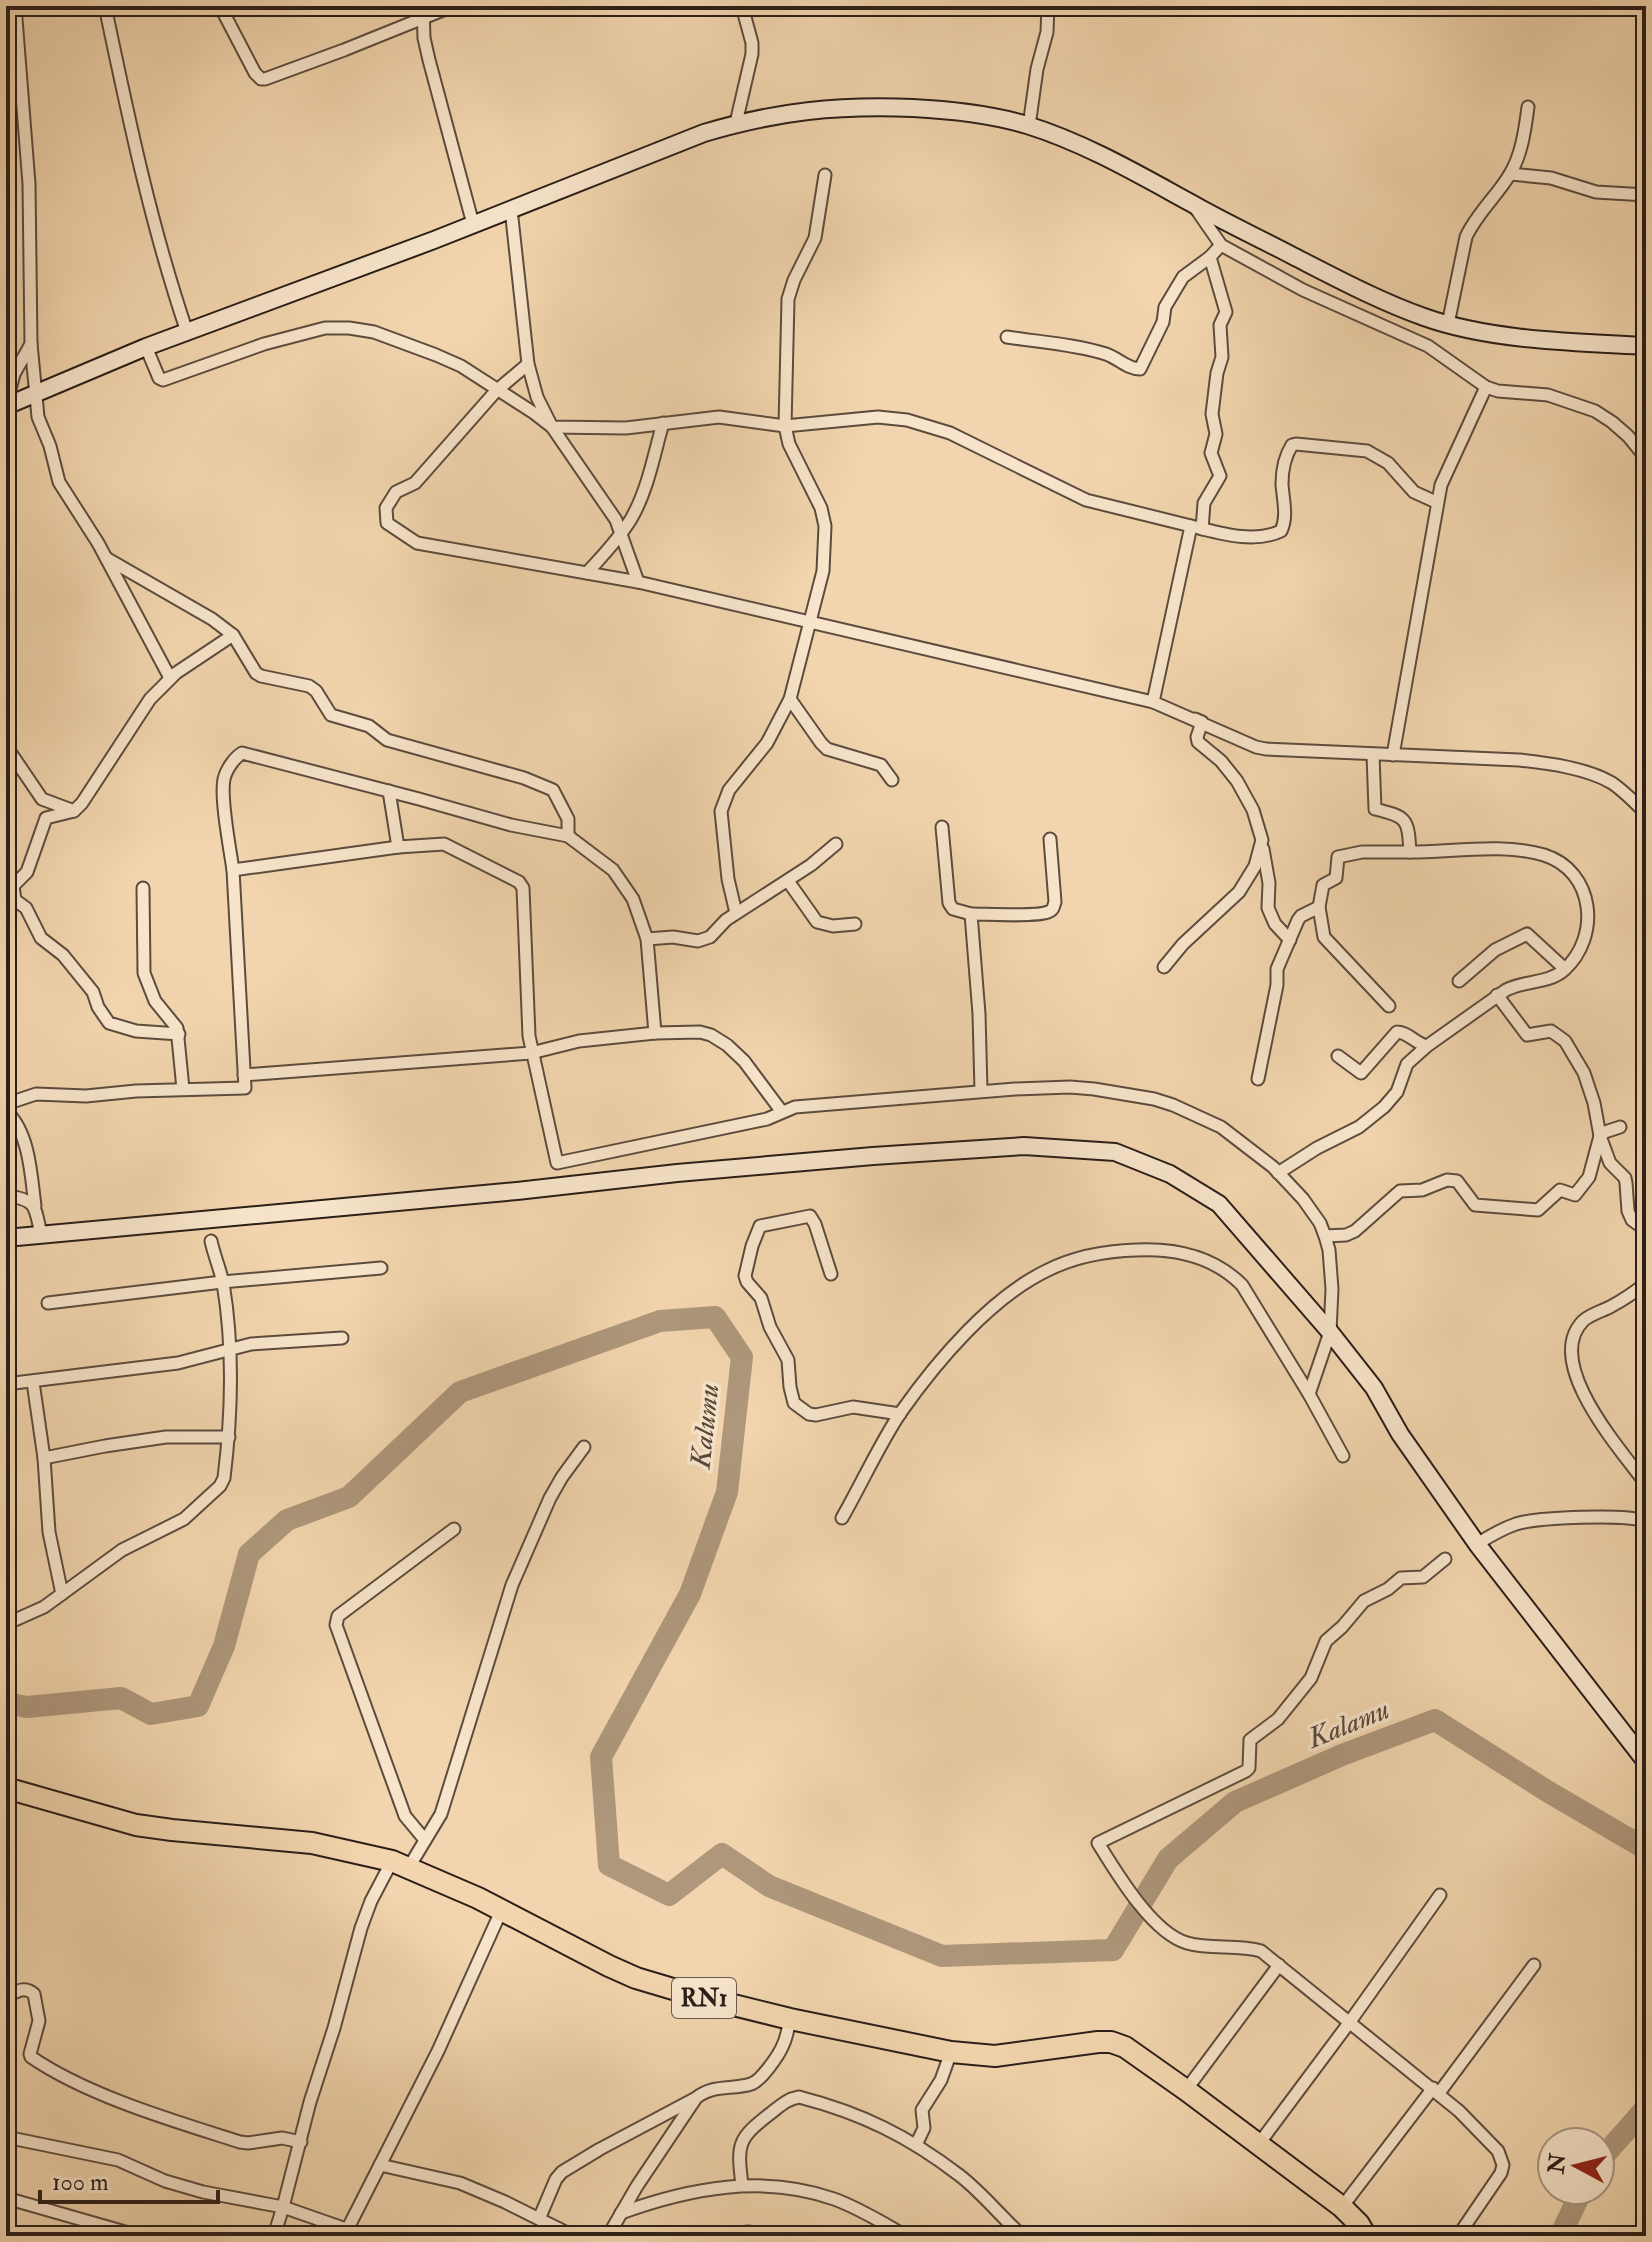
<svg xmlns="http://www.w3.org/2000/svg" width="1652" height="2242" font-family="'IM FELL Double Pica',serif">
  <style>
    .lines { fill: none; stroke-linecap: round; stroke-linejoin: round }
    .river { stroke: #ae977b; stroke-width: 22 }
    .street-casing { stroke: #5c4c3e; stroke-width: 15 }
    .secondary-casing { stroke: #2a1e19; stroke-width: 20 }
    .highway-casing { stroke: #2a1e19; stroke-width: 24 }
    .street { stroke: #f7e4ca; stroke-width: 11 }
    .secondary { stroke: #f7e4ca; stroke-width: 16 }
    .highway { stroke: #f2d5ae; stroke-width: 20 }
    .labels { text-anchor: middle; stroke-width: 7; stroke-linejoin: round; paint-order: stroke }
    .shield { fill: #f7e4ca; stroke: #68594e; stroke-width: 2 }
    .shield-label { font-size: 24px; font-weight: bold; fill: #2a1e19 }
    .water-label { font-size: 28px; font-style: italic; fill: #58483b; stroke: #f7e4ca }
  </style>
  <rect width="100%" height="100%" fill="#f2d5ae"/>
  <filter id="stains"><feTurbulence type="fractalNoise" baseFrequency=".0025" numOctaves="4"/><feColorMatrix values="0 0 0 0 .2 0 0 0 0 .09 0 0 0 0 .02 0 0 0 .5 -.17"/></filter>
  <radialGradient id="worn" r=".72"><stop offset=".6" stop-color="#630" stop-opacity="0"/><stop offset="1" stop-color="#630" stop-opacity=".3"/></radialGradient>
  <g class="lines">
    <!-- river -->
    <g class="river">
      <polyline points="6,1703 27,1707 121,1698 151,1714 198,1706 224,1646 249,1554 287,1520 349,1497 460,1392 660,1321 715,1317 742,1357 727,1492 690,1594 601,1757 609,1865 669,1895 722,1854 769,1886 942,1956 1113,1950 1168,1859 1235,1802 1342,1755 1435,1720 1547,1791 1646,1849"/>
      <polyline points="1600,2160 1646,2108"/>
      <polyline points="1560,2236 1582,2190"/>
    </g>
    <defs>
      <g id="street">
        <polyline points="15,6 29,184 31,344 38,417 50,446 59,482 98,543 170,678"/>
        <path d="M105 6C128 116 151 226 187 332"/>
        <polyline points="220,6 255,73 261,79 265,79 344,50 453,6"/>
        <polyline points="423,6 424,38 429,60 473,224"/>
        <polyline points="736,123 752,54 752,43 742,6"/>
        <polyline points="1029,126 1037,69 1047,32 1048,6"/>
        <polyline points="1510,174 1551,178 1596,192 1646,195"/>
        <polyline points="825,175 815,238 794,280 788,299 785,426 878,417 907,420 950,433 1086,500 1191,526 1153,702"/>
        <polyline points="1194,206 1221,245 1303,290 1428,346 1486,387 1498,391 1548,395 1595,411 1612,422 1628,436 1641,452 1646,467"/>
        <polyline points="511,209 528,364 537,397 552,427 626,428 719,417 785,426 789,444 821,508 825,526 823,571 790,699 767,743 729,790 721,811 728,879 736,913"/>
        <path d="M1448 324 1466 237C1477 213 1497 196 1510 174 1522 154 1525 129 1528 107"/>
        <path d="M1007 337C1039 342 1074 344 1106 354 1118 358 1127 369 1140 369L1163 322 1165 307 1183 277 1210 257"/>
        <path d="M146 347 159 378 163 380 264 344 325 328H349L374 332 436 355 461 366 534 413 552 427 616 520 638 582 1153 702 1256 747 1266 749 1519 760C1547 763 1587 768 1612 783 1624 791 1635 803 1646 813"/>
        <polyline points="528,364 496,391 415,483 396,492 386,508 387,523 417,543 638,582"/>
        <polyline points="6,404 14,374 31,344"/>
        <path d="M1191 526C1220 533 1253 544 1281 531 1288 516 1283 500 1282 484 1282 471 1285 456 1292 445L1296 444 1367 451 1388 463 1414 492 1436 502"/>
        <polyline points="1202,529 1204,503 1220,476 1211,453 1216,434 1212,414 1217,373 1222,357 1220,325 1226,312 1210,257 1221,245"/>
        <polyline points="106,558 212,619 233,635 256,673 261,676 309,686 316,691 331,715 369,726 387,740 524,778 553,790 568,819 568,836"/>
        <path d="M587 573C603 555 619 539 631 519 648 490 654 454 663 423"/>
        <polyline points="790,699 821,743 827,749 881,765 892,780"/>
        <polyline points="6,746 42,799 74,811 82,803 150,699 176,673 233,635"/>
        <polyline points="1393,755 1441,485 1486,387"/>
        <polyline points="389,791 398,847"/>
        <polyline points="74,811 46,818 27,872 13,886 15,900 26,908 41,938 63,955 93,992 98,1007 109,1023 136,1031 179,1034"/>
        <polyline points="942,827 949,903 953,909 971,914 979,1014 981,1091"/>
        <polyline points="1263,849 1269,883 1268,908 1275,924 1290,940"/>
        <path d="M233 870C230 849 220 798 224 779 226 770 234 758 242 753L419 799 511 825 568 836 613 870 633 899 647 939 655 1033"/>
        <polyline points="788,881 817,922 833,926 855,924"/>
        <polyline points="143,888 144,973 155,1001 177,1028 183,1089"/>
        <polyline points="1319,907 1324,937 1389,1006"/>
        <path d="M971 914C987 914 1036 917 1048 912 1054 910 1053 907 1055 902L1050 839"/>
        <polyline points="647,939 673,937 698,941 710,937 726,920 811,865 836,844"/>
        <polyline points="1164,967 1183,944 1239,892 1255,866 1262,840 1253,810 1237,781 1221,761 1198,742 1197,737 1202,722 1195,719"/>
        <polyline points="1459,981 1495,950 1527,934 1565,969"/>
        <polyline points="1497,995 1527,1035 1551,1031 1565,1041 1584,1073 1594,1103 1600,1136 1610,1163 1625,1178 1626,1183 1628,1211 1632,1220 1646,1230"/>
        <path d="M1338 1056 1361 1073 1397 1032C1408 1032 1416 1044 1427 1046L1506 990C1525 980 1548 984 1564 970 1601 937 1595 871 1544 855 1504 843 1452 852 1410 852 1408 818 1407 817 1375 809L1373 755"/>
        <polyline points="244,1075 531,1053 579,1041 655,1033 700,1032 711,1035 727,1045 744,1061 782,1112"/>
        <polyline points="1258,1079 1277,985 1277,969 1298,920 1301,916 1319,907 1323,885 1336,878 1338,857 1362,852 1410,852"/>
        <polyline points="6,1104 36,1094 86,1096 136,1091 245,1088 233,870 398,847 444,844 519,882 523,888 529,1036 557,1163 767,1119 795,1107 1015,1089 1070,1087 1094,1089 1154,1099 1173,1105 1221,1127 1273,1167 1303,1199 1320,1223 1325,1236 1329,1250 1332,1289 1330,1332 1309,1394"/>
        <path d="M6 1111C30 1133 31 1176 35 1206"/>
        <polyline points="1278,1173 1317,1148 1359,1127 1384,1107 1397,1092 1407,1064 1427,1046"/>
        <path d="M6 1195C38 1201 34 1205 41 1234"/>
        <polyline points="1325,1236 1346,1235 1355,1231 1400,1191 1422,1190 1447,1180 1457,1181 1475,1205 1538,1210 1560,1190 1575,1195 1589,1177 1600,1136 1605,1132 1620,1127"/>
        <polyline points="831,1274 815,1224 810,1216 760,1226 752,1246 745,1276 747,1282 761,1298 770,1327 788,1360 790,1387 794,1403 809,1414 816,1415 853,1407 900,1414"/>
        <path d="M1646 1283C1635 1292 1623 1300 1610 1307 1602 1311 1589 1315 1583 1321 1542 1363 1622 1451 1646 1484"/>
        <polyline points="48,1303 222,1282 381,1268"/>
        <polyline points="33,1382 44,1458 105,1446 166,1437 229,1437"/>
        <polyline points="6,1384 178,1363 251,1344 342,1338"/>
        <polyline points="44,1458 49,1532 62,1594"/>
        <path d="M842 1518C861 1485 880 1443 901 1412 937 1361 991 1297 1048 1270 1076 1256 1106 1251 1136 1250 1176 1248 1214 1257 1242 1285L1309 1394 1343 1456"/>
        <path d="M1477 1544C1490 1536 1501 1529 1516 1524 1539 1517 1624 1514 1646 1521"/>
        <path d="M1445 1559 1423 1577 1401 1578 1388 1589 1364 1601 1342 1627 1326 1641 1311 1678 1278 1719 1250 1740 1249 1768 1246 1771 1098 1843C1116 1872 1152 1933 1187 1943 1211 1950 1237 1944 1261 1951L1459 2111 1498 2151 1503 2165 1501 2173 1458 2236"/>
        <path d="M6 1624 44 1607 122 1550 184 1519 220 1486 224 1478C232 1413 234 1348 223 1283 220 1269 214 1255 211 1241"/>
        <polyline points="425,1840 405,1816 336,1625 338,1616 454,1529"/>
        <polyline points="409,1867 441,1814 512,1585 550,1498 562,1477 584,1447"/>
        <path d="M6 1997C16 1992 24 1985 34 1994L39 2021 30 2054 31 2057C88 2096 174 2121 240 2142L248 2143 282 2138 301 2142"/>
        <polyline points="1186,2090 1279,1965"/>
        <polyline points="1439,2093 1534,1965"/>
        <polyline points="6,2137 118,2160 165,2181 203,2192 283,2207 366,2236"/>
        <polyline points="916,2145 924,2128 922,2110 941,2080 951,2052"/>
        <polyline points="1258,2145 1349,2023 1440,1895"/>
        <polyline points="380,2165 460,2183 505,2202 559,2229"/>
        <path d="M742 2185C737 2144 737 2139 771 2113 780 2106 787 2099 799 2097 861 2113 908 2136 959 2175 980 2191 998 2213 1017 2231L1026 2236"/>
        <polyline points="6,2198 139,2236"/>
        <polyline points="1342,2207 1433,2088"/>
        <path d="M621 2213C690 2188 763 2174 834 2199 859 2208 883 2223 906 2236"/>
        <polyline points="539,2219 556,2179 562,2172 600,2149 694,2099"/>
        <polyline points="348,2228 438,2051 502,1909"/>
        <polyline points="274,2236 283,2207 310,2102 334,2028 361,1928 371,1901 392,1861"/>
        <polyline points="553,2236 559,2229 573,2236"/>
        <path d="M608 2236 637 2186 696 2098C713 2084 732 2090 751 2084 761 2081 779 2055 783 2045 787 2037 788 2028 790 2019"/>
        <polyline points="712,2236 748,2232 770,2236"/>
      </g>
      <g id="secondary">
        <path d="M6 406 146 347 434 240 704 133C778 111 837 105 913 108 952 110 990 114 1027 125 1085 143 1138 174 1191 203 1224 222 1259 238 1293 256 1336 278 1379 301 1424 317 1491 341 1576 342 1646 346"/>
        <polyline points="6,1238 517,1191 677,1173 873,1156 1024,1146 1115,1152 1170,1174 1219,1204 1330,1332 1374,1388 1400,1434 1477,1544 1646,1762"/>
      </g>
      <polyline id="highway" points="6,1788 136,1825 172,1830 312,1843 392,1861 478,1898 609,1966 636,1978 693,1995 790,2019 951,2052 995,2056 1098,2042 1111,2042 1125,2047 1186,2090 1342,2207 1359,2224 1366,2236"/>
    </defs>
    <!-- street casing -->
    <use href="#street" class="street-casing"/>
    <!-- secondary casing -->
    <use href="#secondary" class="secondary-casing"/>
    <!-- highway casing -->
    <use href="#highway" class="highway-casing"/>
    <!-- street -->
    <use href="#street" class="street"/>
    <!-- secondary -->
    <use href="#secondary" class="secondary"/>
    <!-- highway -->
    <use href="#highway" class="highway"/>
  </g>
  <g class="labels">
    <!-- shield labels -->
    <rect class="shield" x="672" y="1978" width="64" height="40" rx="6"/>
    <g class="shield-label">
      <text x="704" y="2006">RN1</text>
    </g>
    <!-- water labels -->
    <g class="water-label">
      <text transform="translate(704 1426) rotate(-84)" y="10">Kalumu</text>
      <text transform="translate(1348 1723) rotate(-22)" y="10">Kalamu</text>
    </g>
  </g>
  <!-- margin -->
  <rect width="1652" height="2242" fill="none" stroke="#f2d5ae" stroke-width="32"/>
  <rect x="8" y="8" width="1636" height="2226" fill="none" stroke="#2a1e19" stroke-width="4"/>
  <rect x="16" y="16" width="1620" height="2210" fill="none" stroke="#2a1e19" stroke-width="2"/>
  <!-- north arrow -->
  <g transform="translate(1576 2166) rotate(277)"><circle r="38" fill="#f7e4ca" stroke="#a59583" stroke-width="2"/>
  <path d="M0-6L14 30L0 20L-14 30Z" fill="#8f2418"/>
  <text y="-12" font-size="22" font-weight="bold" text-anchor="middle" fill="#2a1e19">N</text>
  </g>
  <!-- scale -->
  <path d="M40 2190v12h178v-12" fill="none" stroke="#2a1e19" stroke-width="4"/>
  <text x="52" y="2190" font-size="24" fill="#2a1e19" stroke="#f7e4ca" stroke-width="6" paint-order="stroke">100 m</text>
  <rect width="100%" height="100%" filter="url(#stains)"/>
  <rect width="100%" height="100%" fill="url(#worn)"/>
</svg>
